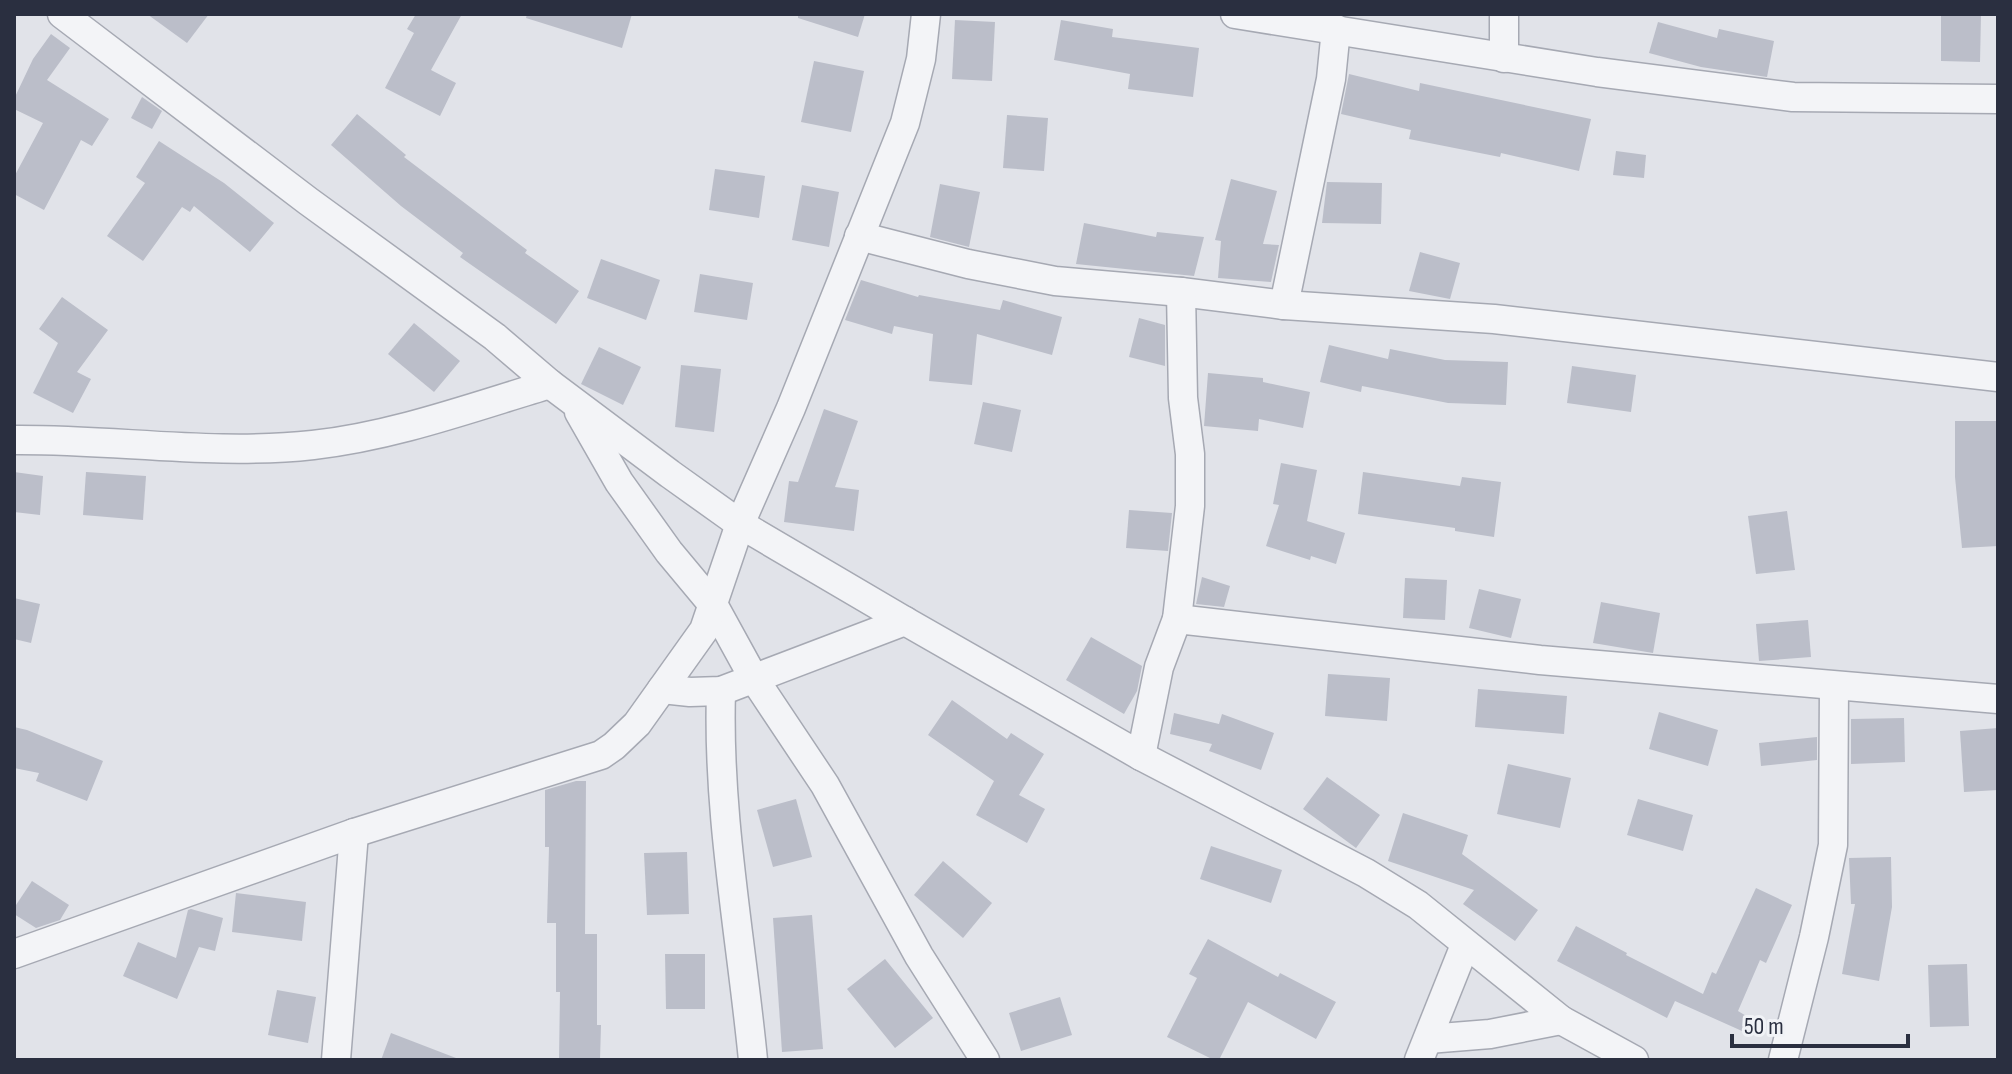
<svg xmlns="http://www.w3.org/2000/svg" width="2012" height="1074" font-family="'Sofia Sans Condensed',sans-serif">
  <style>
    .building { fill: #bbbec9 }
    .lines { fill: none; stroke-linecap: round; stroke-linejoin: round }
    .minor-casing { stroke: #a6a9b3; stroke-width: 31 }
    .minor { stroke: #f3f4f7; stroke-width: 28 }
  </style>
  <rect width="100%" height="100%" fill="#e1e3e9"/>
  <!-- building -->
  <g class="building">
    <polygon points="147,14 209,14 187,43"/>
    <polygon points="416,14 462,14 431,70 456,83 440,116 385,88 414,33 407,29"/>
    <polygon points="527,14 632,14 622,48 526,18"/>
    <polygon points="798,14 865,14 858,37 798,18"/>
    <polygon points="1941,14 1981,14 1980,62 1941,61"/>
    <polygon points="955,20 995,22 992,81 952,79"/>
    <polygon points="1061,20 1113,29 1112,37 1199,48 1193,97 1128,89 1130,74 1054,60"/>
    <polygon points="1658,22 1717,38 1719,29 1774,41 1767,77 1701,67 1649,53"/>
    <polygon points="51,34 70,48 47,80 109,119 92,146 81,140 44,210 14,194 14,177 43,123 14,109 14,99 33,59"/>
    <polygon points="814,61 864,71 851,132 801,122"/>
    <polygon points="1349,74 1419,91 1420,83 1591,119 1579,171 1501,153 1500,157 1409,139 1411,130 1341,114"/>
    <polygon points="142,97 162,111 152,129 131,118"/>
    <polygon points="357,114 406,155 404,157 527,250 525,253 579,291 556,324 460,257 463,253 401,206 331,145"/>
    <polygon points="1007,115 1048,118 1044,171 1003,168"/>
    <polygon points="159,141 224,183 274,223 250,252 194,206 190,212 182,207 143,261 107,236 145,183 136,177"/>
    <polygon points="1616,151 1646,155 1644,178 1613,175"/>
    <polygon points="715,169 765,176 759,218 709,210"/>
    <polygon points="1231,179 1277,191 1263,244 1279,245 1271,282 1218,278 1221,241 1215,240"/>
    <polygon points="1327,182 1382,183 1381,224 1322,223"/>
    <polygon points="940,184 980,192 969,247 930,237"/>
    <polygon points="802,185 839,192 829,247 792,240"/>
    <polygon points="1084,223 1156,237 1157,232 1204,237 1194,276 1076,264"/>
    <polygon points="1420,252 1460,263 1450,299 1409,291"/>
    <polygon points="601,259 660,280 646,320 587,298"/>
    <polygon points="700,274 753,283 747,320 694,312"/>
    <polygon points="861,280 918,297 919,295 1000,310 1003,300 1062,317 1052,355 977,334 972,385 929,381 933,334 894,326 892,334 845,320"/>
    <polygon points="62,297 108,330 77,372 91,379 73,413 33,393 58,343 39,329"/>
    <polygon points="1139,318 1165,325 1165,366 1129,357"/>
    <polygon points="414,323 460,361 434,392 388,354"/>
    <polygon points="1329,345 1388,359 1390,349 1445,360 1508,362 1506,405 1448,403 1362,386 1361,392 1320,382"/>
    <polygon points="599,347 641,367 623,405 581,384"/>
    <polygon points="681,365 721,369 714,432 675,427"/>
    <polygon points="1572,366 1636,375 1631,412 1567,403"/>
    <polygon points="1208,373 1263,378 1263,382 1310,392 1303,428 1259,419 1258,431 1204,426"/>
    <polygon points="983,402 1021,410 1012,452 974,444"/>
    <polygon points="824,409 858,421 835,487 859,490 854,531 784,522 789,481 798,482"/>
    <polygon points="1955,421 1996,421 1998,546 1962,548 1955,477"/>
    <polygon points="1281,463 1317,470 1307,521 1345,533 1336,564 1311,556 1310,560 1266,546 1279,505 1273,504"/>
    <polygon points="14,472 43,476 40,515 14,512"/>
    <polygon points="86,472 146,476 143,520 83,515"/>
    <polygon points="1363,472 1460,486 1462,477 1501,482 1494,537 1455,531 1455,528 1358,514"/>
    <polygon points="1129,510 1172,513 1168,551 1126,548"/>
    <polygon points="1787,511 1795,570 1756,574 1748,516"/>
    <polygon points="1202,577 1230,586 1224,607 1196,604"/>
    <polygon points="1405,578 1447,580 1445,620 1403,618"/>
    <polygon points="1479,589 1521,599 1511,638 1469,628"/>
    <polygon points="14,598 40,604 31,643 14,639"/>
    <polygon points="1601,602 1660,613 1653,653 1593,643"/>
    <polygon points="1808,620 1811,657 1759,661 1756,624"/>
    <polygon points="1091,637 1142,666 1137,691 1124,714 1066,680"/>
    <polygon points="1328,674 1390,678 1387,721 1325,716"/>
    <polygon points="1478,689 1567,696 1564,734 1475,727"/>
    <polygon points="952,700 1007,739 1011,733 1044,754 1019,795 1045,809 1027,843 976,815 994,781 928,735"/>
    <polygon points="1659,712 1718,730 1708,766 1649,749"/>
    <polygon points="1174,713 1219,724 1222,714 1274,733 1261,770 1209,751 1212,744 1170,734"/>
    <polygon points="1904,718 1905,762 1851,764 1851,719"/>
    <polygon points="14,727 27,730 103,761 87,801 36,781 39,773 14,768"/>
    <polygon points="1998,728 1998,790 1964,792 1960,731"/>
    <polygon points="1817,737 1817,760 1761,766 1759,743"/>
    <polygon points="1508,764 1571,778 1560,828 1497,814"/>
    <polygon points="1327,777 1380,815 1356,848 1303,809"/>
    <polygon points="576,781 586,781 585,934 597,934 597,1025 601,1025 600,1060 559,1060 560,992 556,992 556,923 547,923 549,847 545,847 545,790"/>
    <polygon points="796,799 812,857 773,867 757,810"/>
    <polygon points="1638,799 1693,815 1683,851 1627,835"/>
    <polygon points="1403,813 1468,835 1462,854 1538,910 1515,941 1463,904 1474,890 1388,861"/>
    <polygon points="1211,846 1282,870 1271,903 1200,879"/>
    <polygon points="687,852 689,914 647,915 644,853"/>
    <polygon points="1891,857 1892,907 1879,981 1842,974 1855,904 1851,904 1849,858"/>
    <polygon points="943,861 992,903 963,938 914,895"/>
    <polygon points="32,881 69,905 60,920 36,928 14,914 14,908"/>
    <polygon points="1756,888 1792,905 1766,963 1760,960 1738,1011 1748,1017 1742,1031 1675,1001 1667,1018 1557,961 1576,926 1627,953 1626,955 1703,994 1712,972 1716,974"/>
    <polygon points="236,893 306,902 302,941 232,932"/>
    <polygon points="191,909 223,918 215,951 199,947 177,999 123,976 138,942 176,958 188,910"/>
    <polygon points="812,915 823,1049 782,1052 773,918"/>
    <polygon points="1208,939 1278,977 1280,973 1336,1002 1316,1039 1248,1002 1219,1060 1214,1060 1167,1037 1197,978 1189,974"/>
    <polygon points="665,954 705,954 705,1009 666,1009"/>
    <polygon points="885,959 933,1018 895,1048 847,989"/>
    <polygon points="1967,964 1969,1026 1930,1027 1928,965"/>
    <polygon points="277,990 316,997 308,1043 268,1035"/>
    <polygon points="1060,997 1072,1035 1021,1051 1009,1013"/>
    <polygon points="391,1033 456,1058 456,1060 381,1060"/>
  </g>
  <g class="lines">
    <defs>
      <g id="minor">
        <polyline points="62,14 308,201 495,337 550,384 670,474 740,524 905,621 1141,756 1366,873 1418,905 1561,1020 1634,1060"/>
        <polyline points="1235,14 1597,72 1793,97 1998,99"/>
        <polyline points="1504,14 1504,58"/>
        <polyline points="859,236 968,264 1055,281 1181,292 1284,305 1494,319 1998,377"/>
        <polyline points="1284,305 1331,79 1336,29"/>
        <polyline points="579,412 619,482 669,552 714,606 753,677 825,785 919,956 985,1060"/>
        <path d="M14 440C114 439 214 456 313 445 394 436 473 407 550 384"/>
        <polyline points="1177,619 1190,506 1190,454 1183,398 1181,292"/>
        <polyline points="662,689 690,692 721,691 905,621"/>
        <path d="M721 691C717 814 741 937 753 1060"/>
        <polyline points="1141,756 1159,667 1177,619 1540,660 1998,699"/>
        <polyline points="14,954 354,833 601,755 614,746 637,724 704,630 740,524 791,408 905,123 921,59 926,14"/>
        <polyline points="1428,1039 1490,1034 1561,1020"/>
        <polyline points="336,1060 354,833"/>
        <polyline points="1419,1060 1465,945"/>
        <polyline points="1783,1060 1814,937 1833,845 1834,687"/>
      </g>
    </defs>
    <!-- minor casing -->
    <use href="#minor" class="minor-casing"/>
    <!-- minor -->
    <use href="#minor" class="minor"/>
  </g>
  <!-- border -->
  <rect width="2012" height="1074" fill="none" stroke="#2a2f40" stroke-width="32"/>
  <!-- scale -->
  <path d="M1732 1034v12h176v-12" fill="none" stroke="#2a2f40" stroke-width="4"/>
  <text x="1744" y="1034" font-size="24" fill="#2a2f40" stroke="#f0f2f6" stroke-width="6" paint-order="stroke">50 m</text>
</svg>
